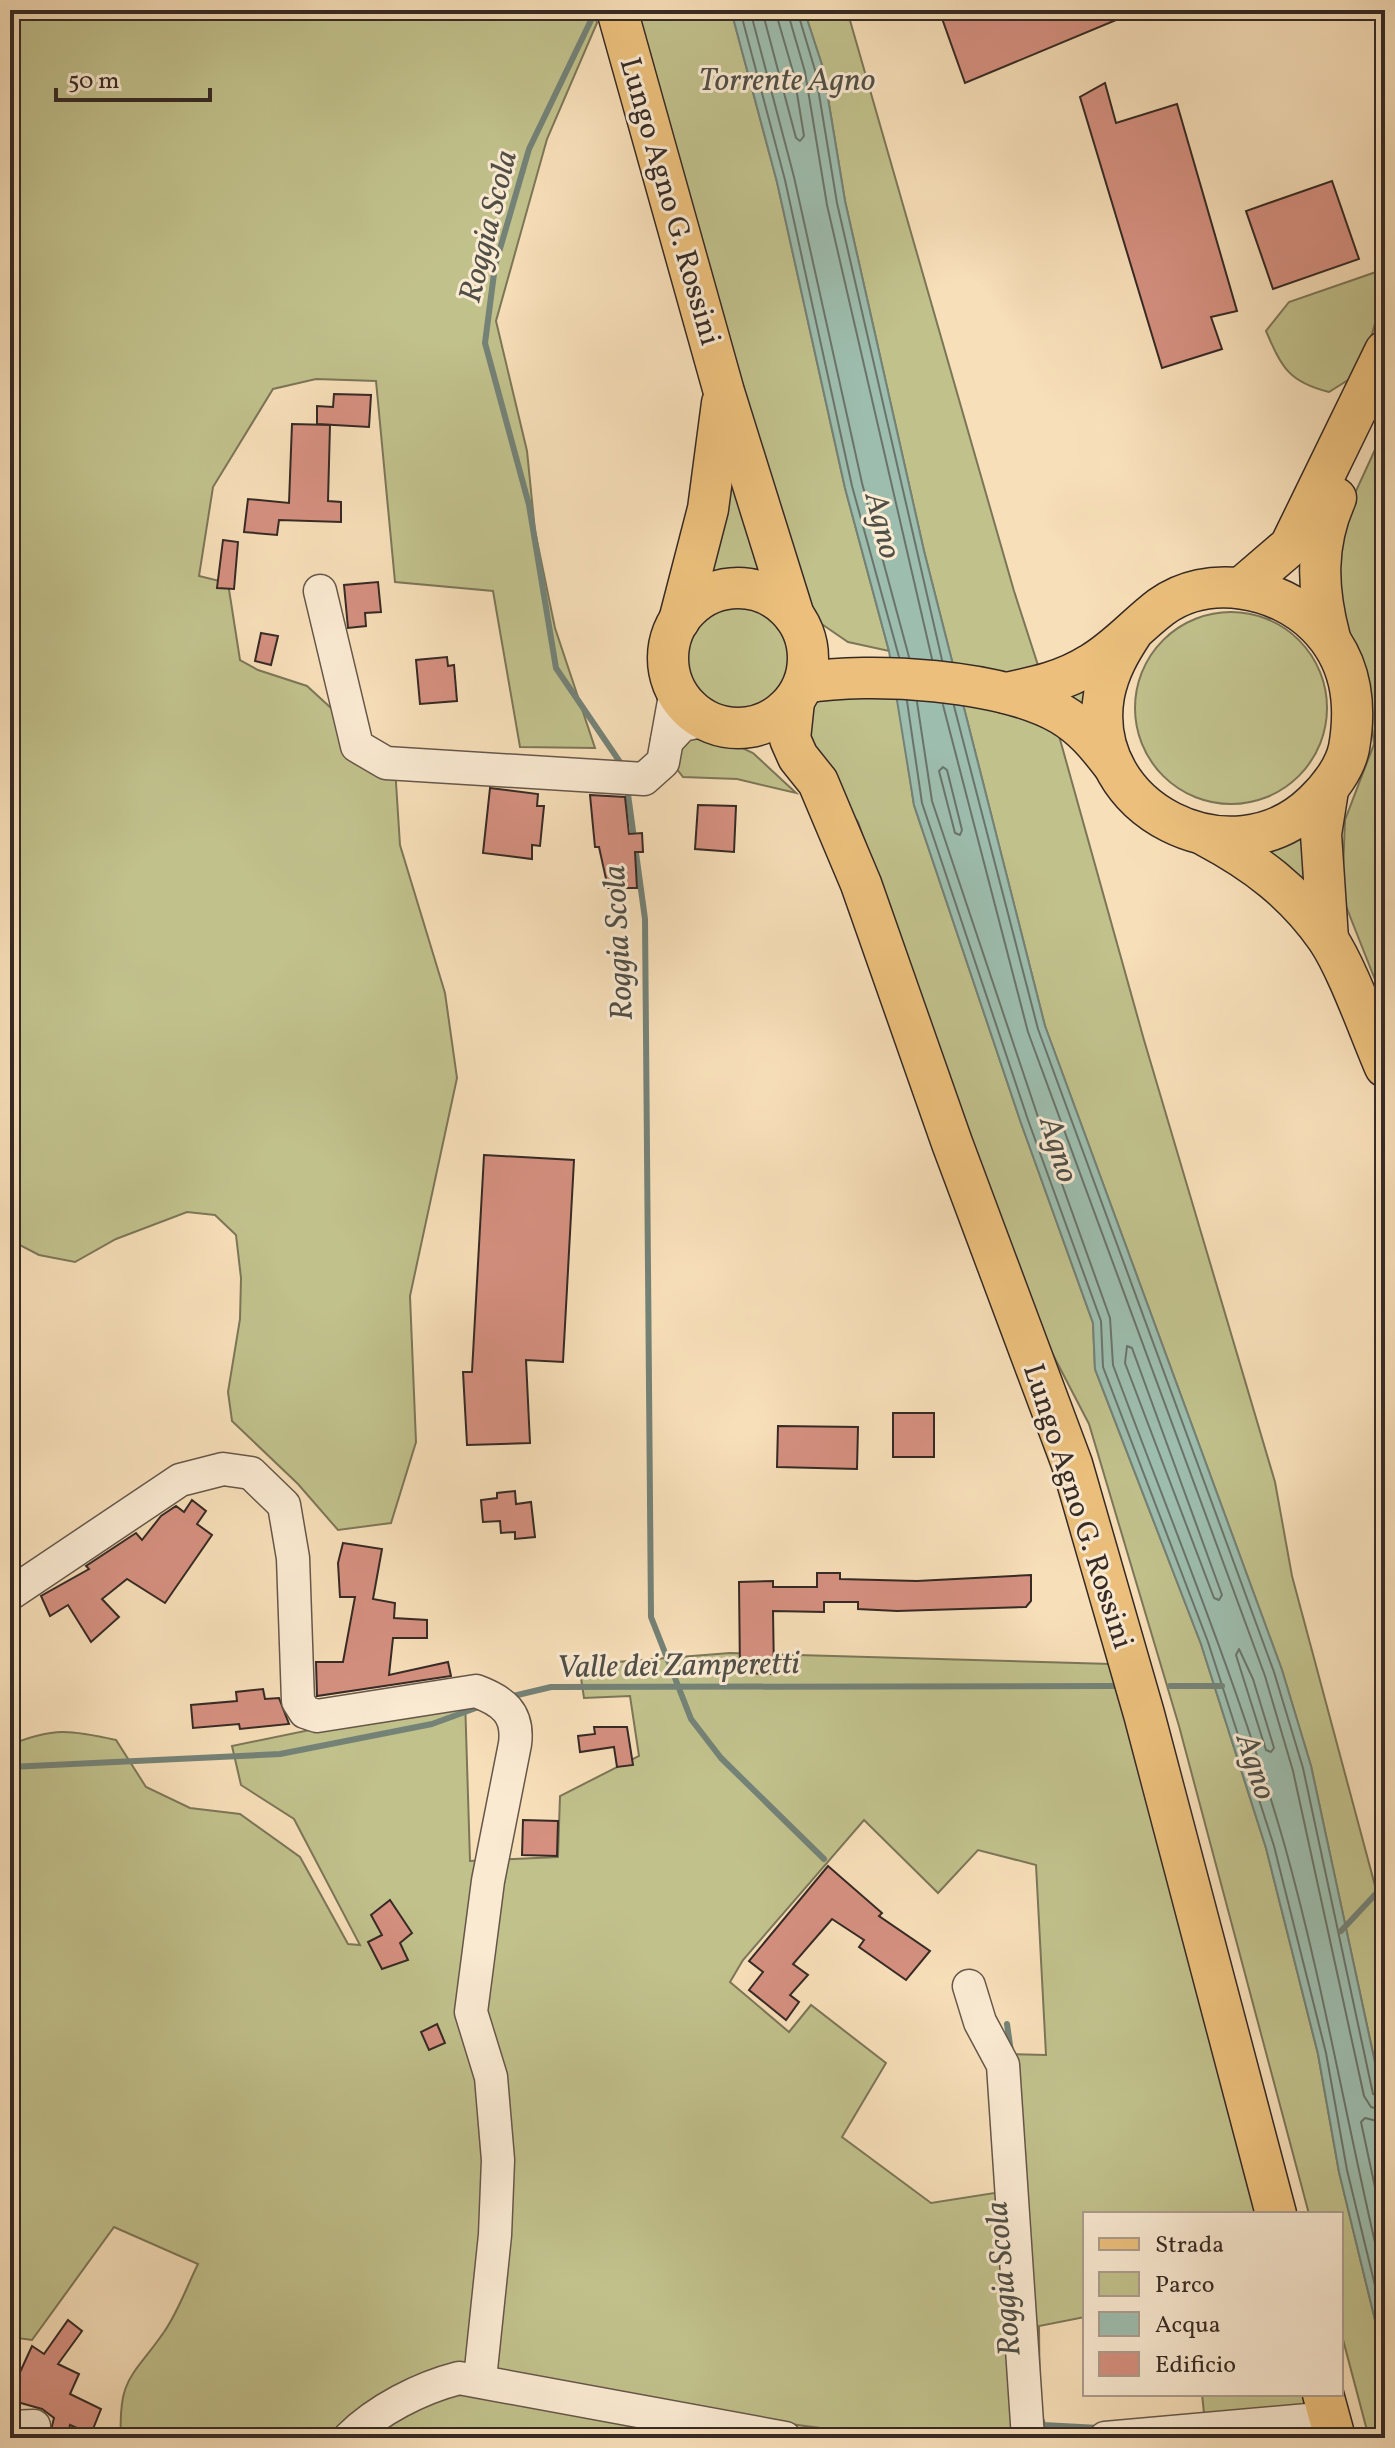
<svg xmlns="http://www.w3.org/2000/svg" width="1395" height="2448" font-family="Vollkorn,serif">
  <style>
    .green { fill: #c1c18c; stroke: #7c7658; stroke-width: 2; fill-rule: evenodd }
    .water { fill: #9dbdae; stroke: #748277; stroke-width: 2 }
    .lines { fill: none; stroke-linecap: round; stroke-linejoin: round }
    .shore { stroke: #6a746a; stroke-width: 2 }
    .stream { stroke: #748277; stroke-width: 6 }
    .building { fill: #d59080; stroke: #362a25; stroke-width: 2 }
    .minor-casing { stroke: #66574a; stroke-width: 35 }
    .major-casing { stroke: #362a25; stroke-width: 43 }
    .minor { stroke: #faead2; stroke-width: 32 }
    .major { stroke: #ecc07c; stroke-width: 40 }
    .labels { text-anchor: middle; stroke-width: 6; stroke-linejoin: round; paint-order: stroke }
    .street-label { font-size: 30px; fill: #362a25; stroke: #faead2 }
    .water-label { font-size: 32px; font-style: italic; fill: #504f47; stroke: #faead2 }
  </style>
  <rect width="100%" height="100%" fill="#f7dfb9"/>
  <filter id="stains"><feTurbulence type="fractalNoise" baseFrequency=".0025" numOctaves="4"/><feColorMatrix values="0 0 0 0 .2 0 0 0 0 .09 0 0 0 0 .02 0 0 0 .5 -.17"/></filter>
  <radialGradient id="worn" r=".72"><stop offset=".6" stop-color="#630" stop-opacity="0"/><stop offset="1" stop-color="#630" stop-opacity=".3"/></radialGradient>
  <!-- green -->
  <g class="green">
    <polygon points="10,10 594,10 597,23 547,139 496,321 527,451 535,531 555,628 595,748 520,747 493,591 395,582 376,381 316,379 273,389 213,487 199,576 228,583 240,660 258,670 307,686 395,767 400,845 445,993 457,1078 410,1296 416,1442 391,1523 338,1530 298,1484 232,1421 228,1392 240,1319 241,1278 236,1235 215,1215 187,1212 116,1239 75,1262 39,1255 10,1240"/>
    <polygon points="637,10 731,10 777,182 845,488 889,651 848,642 807,614"/>
    <polygon points="804,10 847,10 1014,591 1046,690 1096,671 1093,719 1049,700 1144,1040 1275,1482 1292,1576 1385,1923 1385,2109 1311,1766 1282,1670 1045,1026 924,551 845,201 823,68"/>
    <path d="M1379 271 1380 306 1368 348 1356 375 1329 392C1289 382 1282 368 1266 331L1289 302Z"/>
    <polygon points="730,427 773,581 734,574 700,582"/>
    <polygon points="1385,428 1385,1005 1342,896 1345,820 1374,744 1366,677 1346,632 1335,577 1338,530"/>
    <circle cx="738" cy="659" r="52"/>
    <circle cx="1231" cy="708" r="96"/>
    <polygon points="815,693 897,693 914,805 1021,1123 1093,1323 1095,1369 1201,1644 1266,1848 1318,2054 1339,2172 1385,2361 1385,2438 1369,2438 1341,2332 1341,2214 1309,2214 1179,1726 1089,1424 1036,1322 858,822 805,748"/>
    <polygon points="709,732 753,753 796,793 737,779 683,777 673,764 680,738"/>
    <polygon points="1315,820 1318,905 1258,848"/>
    <path d="M730 1653 1111 1664 1256 2214H1085V2317L1039 2326 1040 2426 896 2438 744 2418 745 2438H121C118 2377 133 2377 164 2332 178 2312 187 2286 198 2264L114 2227 32 2340 10 2337V1745C53 1727 71 1730 116 1740L146 1787 190 1808 240 1814 300 1857 348 1944 360 1945 294 1819 241 1785 232 1746 465 1698 470 1861 558 1857 560 1796 639 1756 630 1696 584 1698 579 1665ZM864 1820 938 1893 978 1850 1036 1865 1046 2055 1007 2054 1014 2190 931 2203 842 2137 886 2063 811 2005 789 2032 730 1982 743 1960Z"/>
    <polygon points="1202,2394 1304,2394 1316,2438 1160,2438 1205,2423"/>
  </g>
  <!-- water -->
  <polygon class="water" points="731,10 804,10 823,68 845,201 924,551 1045,1026 1282,1670 1311,1766 1385,2109 1385,2361 1339,2172 1318,2054 1266,1848 1201,1644 1095,1369 1093,1323 1021,1123 914,805 889,651 845,488 777,182"/>
  <g class="lines">
    <!-- shore -->
    <g class="shore">
      <polyline points="740,10 785,180 852,486 899,657"/>
      <polyline points="750,10 794,177 862,483 909,657"/>
      <polyline points="762,10 796,138 800,141 804,136 794,75 775,10"/>
      <polyline points="787,10 805,72 827,205 932,659"/>
      <polyline points="797,10 815,70 837,203 942,660"/>
      <polyline points="907,701 922,803 1028,1120 1101,1321 1103,1367 1208,1642 1274,1846 1326,2053 1347,2170 1385,2327"/>
      <path d="M917 702 932 801 1038 1117 1110 1318 1113 1365C1172 1524 1237 1680 1284 1843 1325 1989 1349 2138 1385 2285"/>
      <polyline points="943,705 1028,1032 1265,1676 1293,1771 1364,2096 1371,2107 1385,2111"/>
      <polyline points="954,706 1038,1029 1274,1672 1303,1768 1373,2094 1385,2101"/>
      <polygon points="943,767 947,770 962,830 960,835 955,833 939,771"/>
      <polygon points="1127,1346 1132,1348 1222,1595 1219,1600 1214,1598 1125,1363"/>
      <polygon points="1239,1649 1253,1679 1274,1748 1271,1752 1266,1750 1236,1655"/>
      <polyline points="1385,2123 1365,2118 1361,2122 1385,2234"/>
    </g>
    <!-- stream -->
    <g class="stream">
      <polyline points="594,14 529,149 495,266 485,343 529,505 556,668 624,768"/>
      <polyline points="627,787 645,919 651,1617 691,1719 721,1758 824,1859"/>
      <polyline points="1170,1686 1222,1686"/>
      <polyline points="509,1697 551,1687 1115,1686"/>
      <polyline points="10,1767 280,1754 432,1724 484,1705"/>
      <polyline points="1341,1931 1385,1884"/>
      <polyline points="1007,2024 1011,2052"/>
      <polyline points="1042,2421 1043,2425 1099,2428"/>
    </g>
  </g>
  <!-- building -->
  <g class="building">
    <polygon points="939,10 1140,10 965,83"/>
    <polygon points="1105,83 1116,123 1177,104 1237,311 1211,317 1222,349 1162,368 1080,97"/>
    <polygon points="1332,181 1359,259 1273,289 1246,211"/>
    <polygon points="334,394 371,395 369,427 317,424 317,406 333,407"/>
    <polygon points="292,424 330,425 328,501 341,502 341,522 279,520 277,535 244,532 248,499 289,503"/>
    <polygon points="223,540 238,542 234,589 217,588"/>
    <polygon points="378,582 381,612 365,613 366,626 348,628 344,585"/>
    <polygon points="261,633 278,636 271,665 255,661"/>
    <polygon points="447,657 448,666 454,665 457,701 420,704 416,660"/>
    <polygon points="490,788 538,794 537,806 544,806 540,846 532,845 532,859 483,853"/>
    <polygon points="590,795 625,797 629,834 642,833 643,852 635,852 637,888 608,888 599,847 595,847"/>
    <polygon points="698,805 736,806 734,852 695,849"/>
    <polygon points="484,1155 574,1160 563,1362 526,1360 530,1443 467,1445 463,1372 472,1372"/>
    <rect x="893" y="1413" width="41" height="44"/>
    <polygon points="778,1426 858,1427 857,1469 777,1467"/>
    <polygon points="515,1491 516,1504 531,1502 535,1537 515,1539 515,1532 501,1533 500,1521 483,1522 481,1500 497,1498 497,1493"/>
    <polygon points="192,1500 206,1511 197,1524 212,1535 165,1603 127,1579 102,1599 119,1617 91,1642 68,1605 50,1616 41,1596 89,1569 86,1566 136,1533 142,1540 161,1516 176,1506 184,1512"/>
    <polygon points="343,1543 382,1549 373,1599 395,1603 394,1618 427,1620 427,1638 393,1638 389,1675 448,1662 451,1676 317,1696 316,1662 343,1662 355,1597 340,1597 338,1563"/>
    <polygon points="817,1573 840,1573 840,1579 917,1581 1031,1575 1031,1601 1026,1607 897,1611 858,1609 858,1602 824,1602 824,1612 773,1611 774,1674 740,1673 739,1582 773,1581 773,1587 817,1587"/>
    <polygon points="263,1689 265,1699 279,1698 289,1724 240,1729 239,1724 193,1728 191,1705 237,1701 236,1692"/>
    <polygon points="594,1727 627,1727 633,1765 617,1767 614,1747 580,1752 578,1736 595,1734"/>
    <polygon points="523,1820 558,1821 557,1856 522,1855"/>
    <polygon points="828,1866 882,1913 879,1916 930,1951 906,1980 859,1947 864,1940 832,1919 793,1964 808,1975 790,1995 799,2002 786,2020 749,1990 763,1972 749,1961"/>
    <polygon points="390,1900 412,1933 400,1943 408,1960 382,1969 368,1942 382,1935 371,1915"/>
    <polygon points="437,2024 445,2043 429,2050 421,2032"/>
    <polygon points="68,2320 82,2331 58,2364 79,2374 70,2394 101,2409 91,2434 70,2425 67,2438 49,2438 54,2418 42,2409 10,2400 10,2394 32,2346 44,2354"/>
  </g>
  <g class="lines">
    <defs>
      <g id="minor">
        <polyline points="320,591 357,746 386,763 644,779 663,762 676,690"/>
        <polyline points="667,741 682,725 706,720"/>
        <path d="M10 1594 180 1480 223 1469 251 1473 284 1505 293 1558 298 1701 305 1712 317 1716 476 1691C503 1701 519 1713 515 1744L488 1881 471 2012 491 2077 498 2160 495 2235 480 2379"/>
        <polyline points="969,1986 980,2022 1003,2065 1028,2438"/>
        <polyline points="10,2427 34,2426"/>
        <path d="M349 2438C377 2410 420 2388 459 2378L785 2438"/>
        <polyline points="1105,2438 1330,2418"/>
      </g>
      <g id="major">
        <polyline points="617,10 724,392 794,616"/>
        <polyline points="1241,588 1290,546 1385,351"/>
        <circle cx="738" cy="658" r="70"/>
        <polyline points="679,621 708,509 722,403"/>
        <path d="M1330 638C1317 589 1315 545 1336 498"/>
        <path d="M804 683C871 671 1001 680 1061 714 1083 727 1097 744 1113 765"/>
        <path d="M1006 693C1036 687 1064 681 1091 664 1117 649 1137 625 1161 607 1208 573 1278 586 1317 625 1351 659 1357 702 1349 748 1345 768 1329 789 1314 803 1232 883 1084 810 1104 695 1109 670 1120 651 1134 630"/>
        <polyline points="794,701 790,739 798,757 818,782 861,884 952,1143 1072,1464 1144,1714 1276,2214"/>
        <polyline points="1328,790 1321,834 1328,939"/>
        <path d="M1206 836C1255 862 1295 892 1327 938 1348 969 1369 1030 1385 1067"/>
        <polyline points="1323,2394 1335,2438"/>
      </g>
    </defs>
    <!-- minor casing -->
    <use href="#minor" class="minor-casing"/>
    <!-- major casing -->
    <use href="#major" class="major-casing"/>
    <!-- minor -->
    <use href="#minor" class="minor"/>
    <!-- major -->
    <use href="#major" class="major"/>
  </g>
  <g class="labels">
    <!-- street labels -->
    <g class="street-label">
      <text transform="translate(671 201) rotate(74)" y="10">Lungo Agno G. Rossini</text>
      <text transform="translate(1079 1506) rotate(72)" y="10">Lungo Agno G. Rossini</text>
    </g>
    <!-- water labels -->
    <g class="water-label">
      <text x="787" y="90">Torrente Agno</text>
      <text transform="translate(487 226) rotate(-76)" y="11">Roggia Scola</text>
      <text transform="translate(884 525) rotate(76)" y="11">Agno</text>
      <text transform="translate(617 943) rotate(-93)" y="11">Roggia Scola</text>
      <text transform="translate(1060 1149) rotate(73)" y="11">Agno</text>
      <text transform="translate(678 1664) rotate(-1)" y="11">Valle dei Zamperetti</text>
      <text transform="translate(1257 1766) rotate(72)" y="11">Agno</text>
      <text transform="translate(1002 2279) rotate(-95)" y="11">Roggia Scola</text>
    </g>
  </g>
  <!-- margin -->
  <rect width="1395" height="2448" fill="none" stroke="#f7dfb9" stroke-width="40"/>
  <rect x="12" y="12" width="1371" height="2424" fill="none" stroke="#362a25" stroke-width="4"/>
  <rect x="20" y="20" width="1355" height="2408" fill="none" stroke="#362a25" stroke-width="2"/>
  <!-- legend -->
  <rect x="1083" y="2212" width="260" height="184" fill="#faead2" stroke="#ac9d8d" stroke-width="2"/>
  <rect x="1099" y="2238" width="40" height="12" fill="#ecc07c" stroke="#ac9d8d" stroke-width="2"/>
  <text x="1155" y="2252" font-size="24" fill="#362a25">Strada</text>
  <rect x="1099" y="2272" width="40" height="24" fill="#c1c18c" stroke="#ac9d8d" stroke-width="2"/>
  <text x="1155" y="2292" font-size="24" fill="#362a25">Parco</text>
  <rect x="1099" y="2312" width="40" height="24" fill="#9dbdae" stroke="#ac9d8d" stroke-width="2"/>
  <text x="1155" y="2332" font-size="24" fill="#362a25">Acqua</text>
  <rect x="1099" y="2352" width="40" height="24" fill="#d59080" stroke="#ac9d8d" stroke-width="2"/>
  <text x="1155" y="2372" font-size="24" fill="#362a25">Edificio</text>
  <!-- scale -->
  <path d="M56 88v12h154v-12" fill="none" stroke="#362a25" stroke-width="4"/>
  <text x="68" y="88" font-size="24" fill="#362a25" stroke="#faead2" stroke-width="6" paint-order="stroke">50 m</text>
  <rect width="100%" height="100%" filter="url(#stains)"/>
  <rect width="100%" height="100%" fill="url(#worn)"/>
</svg>
